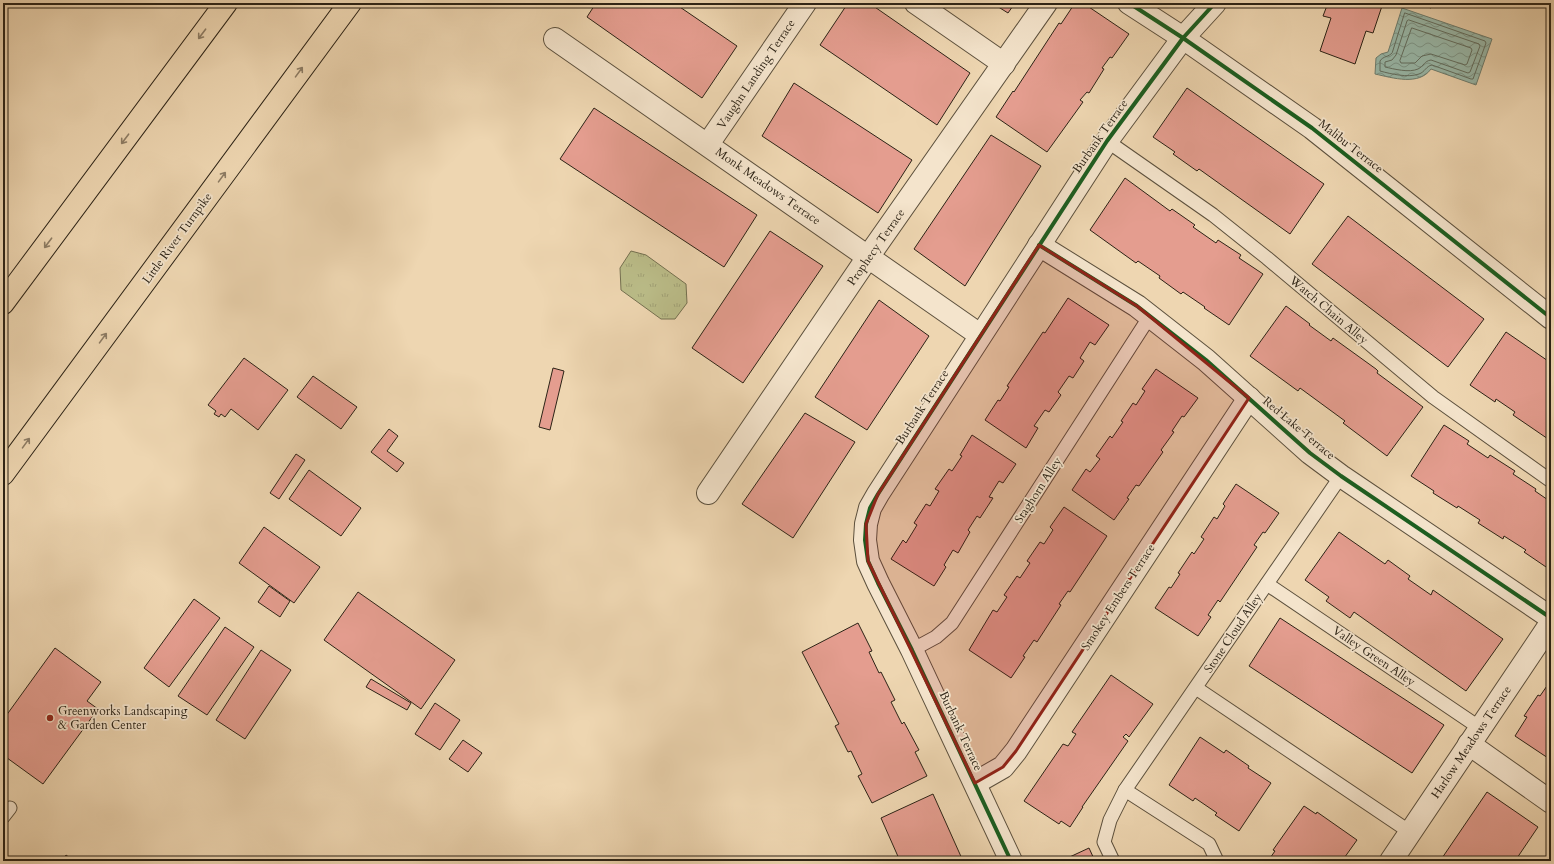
<svg xmlns="http://www.w3.org/2000/svg" width="1554" height="864" font-family="Cardo,serif">
  <style>
    .grass { fill: url(#grass-tufts); stroke: #747050 }
    .water { fill: url(#water-waves); stroke: #6d7d6f }
    .lines { fill: none; stroke-linecap: round; stroke-linejoin: round }
    .shore { stroke: #626e60; stroke-width: 1 }
    .building { fill: #e49d8f; stroke: #2c2316 }
    .lane-casing { stroke: #5c503d; stroke-width: 15 }
    .street-casing { stroke: #5c503d; stroke-width: 24 }
    .highway-casing { stroke: #2c2316; stroke-width: 24 }
    .lane { stroke: #f4e4cc; stroke-width: 13 }
    .street { stroke: #f4e4cc; stroke-width: 22 }
    .highway { stroke: #eed6b1; stroke-width: 22 }
    .cycleway-casing { stroke: #f4e4cc; stroke-width: 6 }
    .cycleway { stroke: #1b5e20; stroke-width: 4 }
    .oneway { stroke: #8d7c64 }
    .marked { fill: #8f2418; fill-opacity: 0.2; stroke: #8f2418; stroke-width: 3; stroke-linejoin: round }
    .poi-dot { fill: #8f2418; stroke: #f4e4cc; stroke-width: 1.5 }
    .labels { text-anchor: middle; stroke-width: 3.5; stroke-linejoin: round; paint-order: stroke }
    .street-label { font-size: 12px; fill: #2c2316; stroke: #f4e4cc }
    .poi-label { font-size: 12px; fill: #2c2316; stroke: #f4e4cc; text-anchor: start }
  </style>
  <defs>
    <pattern id="grass-tufts" width="24" height="20" patternUnits="userSpaceOnUse"><rect width="24" height="20" fill="#bbbd89"/><path d="M3 7l-1-3M5 7V3M7 7l1-3M15 17l-1-3M17 17v-4M19 17l1-3" fill="none" stroke="#a1a276"/></pattern>
    <pattern id="water-waves" width="16" height="10" patternUnits="userSpaceOnUse"><rect width="16" height="10" fill="#99b9aa"/><path d="M0 5q4-4 8 0t8 0" fill="none" stroke="#7d9689"/></pattern>
  </defs>
  <rect width="100%" height="100%" fill="#eed6b1"/>
  <filter id="stains"><feTurbulence type="fractalNoise" baseFrequency=".005" numOctaves="4"/><feColorMatrix values="0 0 0 0 .2 0 0 0 0 .09 0 0 0 0 .02 0 0 0 .5 -.17"/></filter>
  <radialGradient id="worn" r=".72"><stop offset=".6" stop-color="#630" stop-opacity="0"/><stop offset="1" stop-color="#630" stop-opacity=".3"/></radialGradient>
  <!-- grass -->
  <polygon class="grass" points="631,251 646,255 686,284 687,303 675,319 661,319 621,290 620,268"/>
  <!-- water -->
  <path class="water" d="M1402 8 1492 39 1476 85 1431 69C1419 86 1393 78 1375 74L1376 58 1381 54 1388 52Z"/>
  <g class="lines">
    <!-- shore -->
    <g class="shore">
      <path d="M1405 13 1485 41 1486 43 1473 79H1471L1432 65C1426 66 1425 72 1419 74 1408 78 1391 74 1380 71V61C1383 56 1389 57 1392 53Z"/>
      <path d="M1409 20 1479 44 1480 46 1470 72 1468 73 1431 60C1424 61 1424 66 1418 69 1409 73 1394 69 1385 67V62L1392 60 1396 55 1407 21Z"/>
      <polygon points="1412,28 1471,48 1472,50 1467,64 1465,65 1431,54 1422,56 1415,63 1401,63 1400,61"/>
    </g>
  </g>
  <!-- building -->
  <g class="building">
    <polygon points="596,3 674,3 737,46 702,98 587,17"/>
    <polygon points="848,3 869,3 970,73 937,125 820,45"/>
    <polygon points="992,3 1015,3 1008,13"/>
    <polygon points="1075,3 1083,3 1129,34 1112,58 1110,57 1102,68 1104,69 1089,93 1087,92 1080,100 1083,102 1047,152 996,117 1013,91 1014,92 1059,23 1061,24"/>
    <polygon points="1328,3 1383,3 1373,33 1366,31 1355,64 1320,51 1331,18 1323,16"/>
    <polygon points="1415,3 1433,3 1431,8"/>
    <polygon points="794,83 912,160 878,213 762,136"/>
    <polygon points="1187,88 1324,184 1290,234 1199,169 1197,171 1173,154 1175,152 1153,137"/>
    <polygon points="594,108 757,215 724,267 560,159"/>
    <polygon points="991,135 1041,166 965,286 914,249"/>
    <polygon points="1125,178 1170,211 1172,209 1195,225 1193,227 1216,243 1218,240 1241,255 1239,258 1263,274 1229,325 1204,308 1205,307 1183,292 1181,294 1159,278 1160,276 1138,261 1136,263 1090,230"/>
    <polygon points="1348,216 1484,319 1448,367 1312,264"/>
    <polygon points="770,231 823,266 743,383 692,348"/>
    <polygon points="1068,298 1109,325 1095,345 1090,342 1080,358 1084,361 1073,378 1069,376 1058,392 1061,395 1049,412 1045,410 1034,426 1038,428 1026,448 985,420 998,400 1000,401 1009,387 1007,386 1043,332 1045,333"/>
    <polygon points="879,300 929,336 867,430 815,397"/>
    <polygon points="1286,306 1310,324 1309,325 1331,341 1333,338 1376,369 1378,371 1377,373 1423,407 1387,456 1343,423 1345,421 1300,388 1298,391 1250,356"/>
    <polygon points="1506,332 1551,363 1551,441 1513,415 1515,412 1496,399 1495,402 1470,385"/>
    <polygon points="244,358 288,390 258,430 231,409 225,417 221,414 219,417 214,414 216,411 208,405"/>
    <polygon points="553,368 564,371 550,430 539,427"/>
    <polygon points="1156,369 1198,398 1184,417 1182,416 1172,431 1174,432 1161,450 1163,452 1139,486 1136,485 1127,498 1129,499 1114,520 1072,490 1086,469 1090,472 1100,459 1096,456 1110,436 1112,438 1123,422 1121,421 1133,403 1136,405 1145,391 1142,389"/>
    <polygon points="313,376 357,407 341,429 297,397"/>
    <polygon points="805,413 855,442 793,538 742,504"/>
    <polygon points="1444,425 1469,441 1467,444 1488,458 1490,455 1515,471 1513,474 1536,489 1535,491 1551,502 1551,565 1549,569 1524,552 1526,550 1504,536 1503,539 1478,523 1480,520 1458,506 1457,508 1433,493 1434,491 1411,476"/>
    <polygon points="389,429 398,436 387,451 404,463 397,472 371,452"/>
    <polygon points="972,435 1016,464 1003,483 999,481 989,497 993,498 980,518 977,516 968,530 970,532 958,553 953,550 944,565 946,567 934,586 891,559 903,540 906,543 917,525 914,523 926,504 930,506 939,491 935,489 949,469 952,471 962,456 960,455"/>
    <polygon points="296,454 305,460 279,499 270,493"/>
    <polygon points="309,470 361,508 341,536 289,499"/>
    <polygon points="1236,484 1279,513 1265,533 1263,532 1254,545 1257,547 1220,602 1218,600 1208,615 1211,617 1198,636 1155,608 1169,587 1171,588 1180,574 1178,573 1192,552 1194,554 1204,539 1201,537 1214,517 1217,519 1225,506 1223,504"/>
    <polygon points="1064,507 1107,536 1070,592 1068,591 1059,604 1061,605 1037,642 1034,640 1023,656 1025,657 1011,678 969,650 993,610 997,612 1007,597 1004,595 1017,576 1020,578 1030,563 1027,561 1040,542 1044,544 1053,530 1050,527"/>
    <polygon points="264,527 320,567 294,603 239,563"/>
    <polygon points="1339,532 1385,564 1388,560 1410,576 1408,579 1431,595 1433,590 1503,639 1466,691 1354,612 1350,618 1326,601 1329,597 1305,580"/>
    <polygon points="269,586 290,601 280,617 258,602"/>
    <polygon points="358,592 455,660 421,709 324,640"/>
    <polygon points="194,599 220,618 169,687 144,668"/>
    <polygon points="1280,618 1444,725 1412,773 1249,666"/>
    <polygon points="858,623 872,651 869,652 879,673 881,672 895,700 891,702 902,724 904,722 919,750 915,752 927,776 872,803 858,776 862,774 851,751 848,752 835,726 839,724 802,652"/>
    <polygon points="225,627 254,647 207,715 178,696"/>
    <polygon points="55,648 101,682 87,701 98,709 43,784 3,755 3,720"/>
    <polygon points="261,650 291,670 245,739 216,720"/>
    <polygon points="1111,675 1153,704 1129,737 1126,734 1123,737 1128,741 1082,807 1083,807 1070,827 1061,821 1059,824 1024,801 1063,744 1068,746 1076,734 1072,732"/>
    <polygon points="371,679 411,703 407,710 366,687"/>
    <polygon points="1551,680 1551,760 1515,736 1527,717 1524,716 1538,695 1540,696"/>
    <polygon points="435,703 460,720 440,750 415,734"/>
    <polygon points="1200,737 1224,753 1226,750 1249,766 1248,768 1271,783 1239,831 1215,815 1217,813 1195,798 1193,801 1169,785"/>
    <polygon points="463,740 482,753 468,772 449,759"/>
    <polygon points="1487,792 1538,827 1515,861 1440,861"/>
    <polygon points="933,794 963,861 900,861 881,818"/>
    <polygon points="1304,806 1316,814 1317,812 1357,840 1342,861 1268,861 1275,851 1273,850"/>
    <polygon points="1089,848 1095,861 1061,861"/>
    <polygon points="66,855 74,861 62,861"/>
  </g>
  <g class="lines">
    <defs>
      <g id="lane">
        <polyline points="1107,141 1213,215 1267,258 1433,397 1551,481"/>
        <polyline points="1267,584 1480,728"/>
        <polyline points="912,650 936,637 952,623 1150,316"/>
        <polyline points="1196,688 1410,832"/>
        <polyline points="1125,790 1209,844 1217,861"/>
        <polyline points="3,817 10,808"/>
        <polyline points="1113,861 1104,842 1110,820 1125,790 1341,476"/>
      </g>
      <g id="street">
        <polyline points="916,3 1004,64"/>
        <polyline points="1129,3 1183,38 1312,128 1551,318"/>
        <polyline points="555,39 980,335"/>
        <polyline points="708,144 805,3"/>
        <polyline points="1039,245 1137,306 1206,360 1310,453 1341,476 1551,618"/>
        <polyline points="708,493 868,257 1046,3"/>
        <polyline points="1469,744 1551,802"/>
        <polyline points="975,783 1003,767 1016,751 1249,398"/>
        <polyline points="1011,861 912,650 878,583 868,561 865,540 866,524 870,508 878,494 1107,141 1183,38 1215,3"/>
        <polyline points="1391,861 1551,623"/>
      </g>
      <g id="highway">
        <polyline points="3,303 226,3"/>
        <polyline points="3,474 350,3"/>
      </g>
    </defs>
    <!-- lane casing -->
    <use href="#lane" class="lane-casing"/>
    <!-- street casing -->
    <use href="#street" class="street-casing"/>
    <!-- highway casing -->
    <use href="#highway" class="highway-casing"/>
    <!-- lane -->
    <use href="#lane" class="lane"/>
    <!-- street -->
    <use href="#street" class="street"/>
    <!-- highway -->
    <use href="#highway" class="highway"/>
    <defs>
      <g id="cycleway">
        <polyline points="1129,3 1183,38 1312,128 1551,318"/>
        <polyline points="1039,245 1137,306 1206,360 1310,453 1341,476 1551,618"/>
        <polyline points="1011,861 912,650 878,583 868,561 865,540 866,524 870,508 878,494 1107,141 1183,38 1215,3"/>
      </g>
    </defs>
    <!-- cycleway casing -->
    <use href="#cycleway" class="cycleway-casing"/>
    <!-- cycleway -->
    <use href="#cycleway" class="cycleway"/>
  </g>
  <!-- one-way arrows -->
  <defs><path id="oneway-shaft" d="M-6 0H5M1.5-3L5.5 0L1.5 3" fill="none" stroke-width="1.6" stroke-linecap="round" stroke-linejoin="round"/></defs>
  <g class="oneway">
    <use href="#oneway-shaft" transform="translate(202 34) rotate(127)"/>
    <use href="#oneway-shaft" transform="translate(299 72) rotate(-54)"/>
    <use href="#oneway-shaft" transform="translate(125 139) rotate(127)"/>
    <use href="#oneway-shaft" transform="translate(222 177) rotate(-54)"/>
    <use href="#oneway-shaft" transform="translate(48 243) rotate(127)"/>
    <use href="#oneway-shaft" transform="translate(103 338) rotate(-54)"/>
    <use href="#oneway-shaft" transform="translate(26 443) rotate(-54)"/>
  </g>
  <!-- marked area -->
  <path class="marked" d="M1039 245 1137 306 1249 398 1016 751 1003 767 975 783 868 561 866 524 878 494Z"/>
  <!-- markers -->
  <circle class="poi-dot" cx="50" cy="718" r="4"/>
  <g class="labels">
    <!-- street labels -->
    <g class="street-label">
      <text transform="translate(756 74) rotate(-56)" y="4">Vaughn Landing Terrace</text>
      <text transform="translate(1100 136) rotate(-55)" y="4">Burbank Terrace</text>
      <text transform="translate(1351 146) rotate(38)" y="4">Malibu Terrace</text>
      <text transform="translate(768 186) rotate(35)" y="4">Monk Meadows Terrace</text>
      <text transform="translate(177 238) rotate(-54)" y="4">Little River Turnpike</text>
      <text transform="translate(876 247) rotate(-55)" y="4">Prophecy Terrace</text>
      <text transform="translate(1329 310) rotate(40)" y="4">Watch Chain Alley</text>
      <text transform="translate(922 407) rotate(-57)" y="4">Burbank Terrace</text>
      <text transform="translate(1299 428) rotate(40)" y="4">Red Lake Terrace</text>
      <text transform="translate(1038 490) rotate(-57)" y="4">Staghorn Alley</text>
      <text transform="translate(1118 597) rotate(-57)" y="4">Smokey Embers Terrace</text>
      <text transform="translate(1233 633) rotate(-56)" y="4">Stone Cloud Alley</text>
      <text transform="translate(1374 656) rotate(34)" y="4">Valley Green Alley</text>
      <text transform="translate(961 731) rotate(65)" y="4">Burbank Terrace</text>
      <text transform="translate(1471 742) rotate(-56)" y="4">Harlow Meadows Terrace</text>
    </g>
    <!-- poi labels -->
    <g class="poi-label">
      <text x="58" y="715">Greenworks Landscaping<tspan x="58" dy="14">&amp; Garden Center</tspan></text>
    </g>
  </g>
  <!-- margin -->
  <rect width="1554" height="864" fill="none" stroke="#eed6b1" stroke-width="16"/>
  <rect x="4" y="4" width="1546" height="856" fill="none" stroke="#2c2316" stroke-width="2"/>
  <rect x="8" y="8" width="1538" height="848" fill="none" stroke="#2c2316"/>
  <rect width="100%" height="100%" filter="url(#stains)"/>
  <rect width="100%" height="100%" fill="url(#worn)"/>
</svg>
